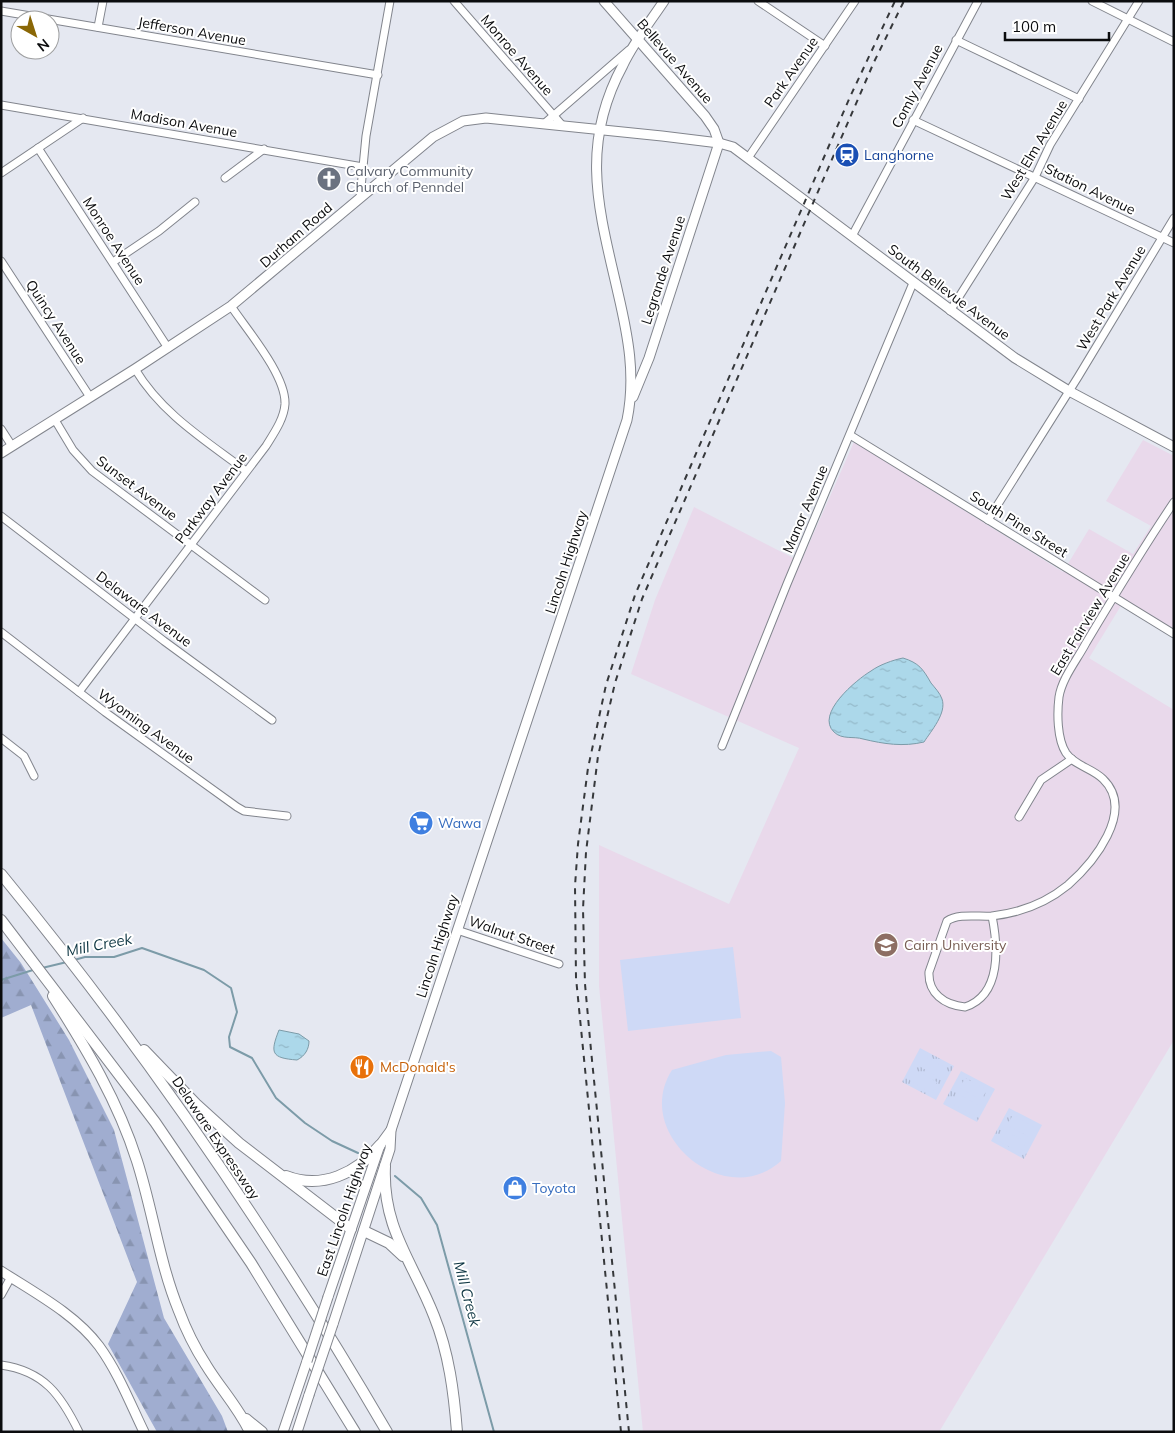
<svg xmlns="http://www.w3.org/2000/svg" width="1175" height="1433" font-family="Mulish,sans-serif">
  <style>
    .education { fill: #e9d9eb }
    .grass { fill: url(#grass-tufts) }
    .forest { fill: url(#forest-firs) }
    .garden { fill: #ced9f6 }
    .water { fill: url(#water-ripples); stroke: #7c9ba8 }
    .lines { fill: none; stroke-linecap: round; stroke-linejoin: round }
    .stream { stroke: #7c9ba8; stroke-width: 2 }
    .minor-casing { stroke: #82858d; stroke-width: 9 }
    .major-casing { stroke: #82858d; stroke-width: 11 }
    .highway-casing { stroke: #82858d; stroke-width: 12 }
    .minor { stroke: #fff; stroke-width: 7 }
    .major { stroke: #fff; stroke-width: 9 }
    .highway { stroke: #fff; stroke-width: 10 }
    .rail { stroke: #36383b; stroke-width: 2; stroke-dasharray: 6 6; stroke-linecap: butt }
    .major-bridge-casing { stroke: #82858d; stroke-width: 11; stroke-linecap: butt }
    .major-bridge { stroke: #fff; stroke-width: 9 }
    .labels { text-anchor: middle; stroke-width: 4; stroke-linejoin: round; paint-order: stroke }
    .street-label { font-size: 14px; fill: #0b0c0e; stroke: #fff }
    .transit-label { font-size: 14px; fill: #164399; stroke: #fff; text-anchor: start }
    .worship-label { font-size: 14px; fill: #5b616d; stroke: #fff; text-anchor: start }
    .shop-label { font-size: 14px; fill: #366cbe; stroke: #fff; text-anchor: start }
    .education-label { font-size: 14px; fill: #785e54; stroke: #fff; text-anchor: start }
    .food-label { font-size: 14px; fill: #c56008; stroke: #fff; text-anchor: start }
    .water-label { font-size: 15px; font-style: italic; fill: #0e3643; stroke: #fff }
  </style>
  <defs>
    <pattern id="grass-tufts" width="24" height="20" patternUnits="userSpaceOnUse" patternTransform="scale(1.25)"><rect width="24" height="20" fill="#ced9f6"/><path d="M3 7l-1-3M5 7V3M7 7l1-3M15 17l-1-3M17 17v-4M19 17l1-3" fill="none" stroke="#b0b9d2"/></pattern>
    <pattern id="forest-firs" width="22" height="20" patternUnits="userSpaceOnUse" patternTransform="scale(1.25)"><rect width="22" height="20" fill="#a0add0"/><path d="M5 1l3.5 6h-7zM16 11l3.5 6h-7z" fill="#8894b1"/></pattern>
    <pattern id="water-ripples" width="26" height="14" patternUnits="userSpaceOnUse" patternTransform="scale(1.25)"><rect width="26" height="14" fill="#acd8ea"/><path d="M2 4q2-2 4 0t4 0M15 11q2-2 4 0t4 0" fill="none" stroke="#93b8c8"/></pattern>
  </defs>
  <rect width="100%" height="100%" fill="#e5e8f1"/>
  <!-- education -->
  <polygon class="education" points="1143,440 1174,456 1174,632 1122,604 1089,658 1174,710 1174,1040 939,1432 643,1432 599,986 599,845 729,904 799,748 631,674 655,600 694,507 801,562 854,442 1063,572 1089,529 1133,554 1151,526 1106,501"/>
  <!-- grass -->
  <g class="grass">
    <polygon points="920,1048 954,1066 936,1100 902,1082"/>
    <polygon points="961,1071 995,1089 977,1122 943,1104"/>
    <polygon points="1009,1108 1042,1125 1024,1159 991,1141"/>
  </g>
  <!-- forest -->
  <polygon class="forest" points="1,938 21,963 69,1040 114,1130 164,1318 222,1416 228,1432 157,1432 108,1344 137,1282 31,1005 1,1018"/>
  <!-- garden -->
  <g class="garden">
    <polygon points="733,947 741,1018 628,1031 620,960"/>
    <path d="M771 1051 781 1057 785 1103 781 1161C725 1212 631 1134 672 1070L726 1055Z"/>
    <polygon points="924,1056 946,1068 940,1078 919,1066"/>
    <polygon points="916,1071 937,1082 932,1093 910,1081"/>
    <polygon points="965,1078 987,1090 981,1100 960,1088"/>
    <polygon points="957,1093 978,1105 973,1115 951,1103"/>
    <polygon points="1013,1115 1034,1127 1029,1137 1007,1125"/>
    <polygon points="1005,1131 1026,1142 1020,1153 999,1141"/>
  </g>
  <!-- water -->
  <g class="water">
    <path d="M903 658C919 663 923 669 931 683 935 688 940 693 942 699 947 713 931 731 924 742 903 747 884 744 863 739 854 736 842 740 834 732 815 714 856 680 871 671 879 665 893 660 903 658Z"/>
    <path d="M279 1030 299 1034 309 1041C309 1049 305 1056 297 1060 271 1058 270 1053 279 1030Z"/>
  </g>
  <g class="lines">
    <!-- stream -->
    <g class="stream">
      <polyline points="74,960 85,957 114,957 142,948 204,970 231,988 237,1012 229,1037 230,1047 252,1058 276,1098 305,1123 332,1141 358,1153"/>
      <polyline points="42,968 67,962"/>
      <polyline points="1,980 33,970"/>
      <polyline points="395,1176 421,1198 437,1225 494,1432"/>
    </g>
    <defs>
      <g id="minor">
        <polyline points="454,1 562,125"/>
        <polyline points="758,1 825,46"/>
        <polyline points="1092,1 1174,42"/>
        <polyline points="1,11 378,75"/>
        <polyline points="98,27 103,1"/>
        <polyline points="956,40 1079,99"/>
        <polyline points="1,105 363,167"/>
        <polyline points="913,120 1174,243"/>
        <polyline points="545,123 629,50"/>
        <polyline points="38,148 168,348"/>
        <polyline points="748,158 855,1"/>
        <polyline points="1,173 83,118"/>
        <polyline points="225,178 264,149"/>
        <polyline points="360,198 366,136 390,1"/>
        <polyline points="852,236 978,1"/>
        <polyline points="1,261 90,397"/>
        <polyline points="113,262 159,231 195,202"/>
        <polyline points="950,311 1035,177 1050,145 1139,1"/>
        <path d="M135 369C162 414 205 440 246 471"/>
        <polyline points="55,420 73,450 92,471 265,600"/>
        <polyline points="1,429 12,446"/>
        <polyline points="850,435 1174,634"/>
        <polyline points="1,516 164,641 272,720"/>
        <polyline points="988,520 1078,377 1174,218"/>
        <polyline points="1,632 105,712 237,807 244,811 287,816"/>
        <path d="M79 692 266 446C274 433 284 419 285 404 286 375 247 330 231 306"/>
        <polyline points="1,738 24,756 34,776"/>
        <polyline points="722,746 787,584 913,283"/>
        <polyline points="1019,817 1041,780 1072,759"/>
        <path d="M992 916C998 946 1002 995 965 1007 944 1005 928 993 929 972L947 921C958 913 979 917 992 916 1019 913 1046 903 1068 885 1093 863 1136 811 1103 779 1092 768 1075 766 1066 753 1057 739 1057 713 1059 697 1062 678 1077 660 1086 643 1114 596 1143 548 1174 502"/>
        <polyline points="457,930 559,964"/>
        <polyline points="1,1295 11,1277"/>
        <path d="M1 1365C44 1371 61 1395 79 1432"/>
      </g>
      <g id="major">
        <polyline points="604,1 705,116 714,129 719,143"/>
        <polyline points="633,397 649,358 719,143"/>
        <polyline points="1,453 135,369 231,306 433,137 463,121 486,118 662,136 719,143 733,147 1015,358 1069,391 1174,447"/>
        <path d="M1 1271C35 1293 75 1314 99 1346 118 1372 130 1403 144 1432"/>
        <polyline points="328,1297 380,1145 391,1130"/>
        <path d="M333 1324 390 1149 391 1130 627 420C636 376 628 336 618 293 599 210 579 146 623 65 634 42 650 22 664 1"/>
        <polyline points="283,1432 307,1361"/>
        <polyline points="297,1432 309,1395"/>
      </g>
      <g id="highway">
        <path d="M1 874C145 1049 273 1237 387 1432"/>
        <polyline points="1,920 155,1122 251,1263 355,1432"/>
        <path d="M53 996C86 1048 118 1101 137 1161 153 1211 159 1262 179 1311 186 1330 195 1348 206 1365 220 1388 238 1407 250 1432"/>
        <polyline points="144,1050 196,1104 239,1143 351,1229"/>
        <path d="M385 1166C382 1228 413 1262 434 1316 449 1353 454 1393 457 1432"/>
        <path d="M286 1176C322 1190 357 1173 380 1145"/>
        <polyline points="364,1231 389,1243 403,1256"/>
        <polyline points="246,1419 262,1432"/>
      </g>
    </defs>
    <!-- minor casing -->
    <use href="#minor" class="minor-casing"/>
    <!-- major casing -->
    <use href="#major" class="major-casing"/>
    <!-- highway casing -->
    <use href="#highway" class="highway-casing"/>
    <!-- minor -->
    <use href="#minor" class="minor"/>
    <!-- major -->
    <use href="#major" class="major"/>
    <!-- highway -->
    <use href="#highway" class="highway"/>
    <!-- rail -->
    <g class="rail">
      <polyline points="621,1432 576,978 575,886 578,844 588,768 606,685 635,595 850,97 895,1"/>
      <polyline points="629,1432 591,1050 585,984 583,909 586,852 598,756 615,683 642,599 874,62 904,1"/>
    </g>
    <defs>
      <g id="major-bridge">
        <polyline points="307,1361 328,1297"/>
        <polyline points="309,1395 333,1324"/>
      </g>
    </defs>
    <!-- major-bridge casing -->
    <use href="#major-bridge" class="major-bridge-casing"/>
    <!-- major-bridge -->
    <use href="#major-bridge" class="major-bridge"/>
  </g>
  <!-- icons -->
  <defs>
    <symbol id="station-disc" viewBox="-11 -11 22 22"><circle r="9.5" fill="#1a4fb4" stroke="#fff"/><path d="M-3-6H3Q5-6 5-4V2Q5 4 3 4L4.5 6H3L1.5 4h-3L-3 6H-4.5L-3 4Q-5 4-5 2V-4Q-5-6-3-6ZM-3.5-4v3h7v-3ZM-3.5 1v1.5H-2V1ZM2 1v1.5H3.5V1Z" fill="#fff"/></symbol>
    <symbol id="church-disc" viewBox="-11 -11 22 22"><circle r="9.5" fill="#6b7280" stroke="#fff"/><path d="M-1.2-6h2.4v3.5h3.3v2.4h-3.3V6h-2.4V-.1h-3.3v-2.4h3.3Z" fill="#fff"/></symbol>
    <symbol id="supermarket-disc" viewBox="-11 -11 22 22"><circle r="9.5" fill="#3f7fe0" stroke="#fff"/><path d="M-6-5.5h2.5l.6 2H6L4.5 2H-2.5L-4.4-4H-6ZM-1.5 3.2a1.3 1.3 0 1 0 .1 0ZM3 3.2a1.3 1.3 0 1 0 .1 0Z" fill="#fff"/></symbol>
    <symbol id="university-disc" viewBox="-11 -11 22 22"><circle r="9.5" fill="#8d6e63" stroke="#fff"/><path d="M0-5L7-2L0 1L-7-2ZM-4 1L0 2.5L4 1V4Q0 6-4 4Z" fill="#fff"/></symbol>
    <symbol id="restaurant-disc" viewBox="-11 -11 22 22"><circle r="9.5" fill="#e8710a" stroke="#fff"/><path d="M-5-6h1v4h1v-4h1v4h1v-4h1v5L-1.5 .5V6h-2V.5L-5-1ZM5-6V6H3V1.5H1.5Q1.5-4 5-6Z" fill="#fff"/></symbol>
    <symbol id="shop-disc" viewBox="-11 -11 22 22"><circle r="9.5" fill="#3f7fe0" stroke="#fff"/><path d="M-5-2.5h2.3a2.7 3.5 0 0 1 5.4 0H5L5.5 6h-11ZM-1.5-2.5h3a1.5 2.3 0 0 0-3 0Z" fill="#fff"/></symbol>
  </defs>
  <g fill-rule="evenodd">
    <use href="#station-disc" x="833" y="141" width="28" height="28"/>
    <use href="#church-disc" x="315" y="165" width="28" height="28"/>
    <use href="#supermarket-disc" x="407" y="809" width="28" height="28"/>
    <use href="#university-disc" x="872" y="931" width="28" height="28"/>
    <use href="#restaurant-disc" x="348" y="1053" width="28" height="28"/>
    <use href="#shop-disc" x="501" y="1174" width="28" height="28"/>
  </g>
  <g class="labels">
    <!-- street labels -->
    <g class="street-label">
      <text transform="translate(192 31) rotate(10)" y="5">Jefferson Avenue</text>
      <text transform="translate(517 55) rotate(49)" y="5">Monroe Avenue</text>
      <text transform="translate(675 61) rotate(49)" y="5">Bellevue Avenue</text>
      <text transform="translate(791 72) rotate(-55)" y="5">Park Avenue</text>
      <text transform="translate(917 86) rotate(-62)" y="5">Comly Avenue</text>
      <text transform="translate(184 123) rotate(10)" y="5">Madison Avenue</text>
      <text transform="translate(1034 150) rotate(-59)" y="5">West Elm Avenue</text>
      <text transform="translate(1090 189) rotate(26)" y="5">Station Avenue</text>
      <text transform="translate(296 235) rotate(-41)" y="5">Durham Road</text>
      <text transform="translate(114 241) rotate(57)" y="5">Monroe Avenue</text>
      <text transform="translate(663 270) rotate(-72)" y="5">Legrande Avenue</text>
      <text transform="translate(949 292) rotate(37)" y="5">South Bellevue Avenue</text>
      <text transform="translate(1111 298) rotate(-59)" y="5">West Park Avenue</text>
      <text transform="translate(56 322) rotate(57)" y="5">Quincy Avenue</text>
      <text transform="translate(137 488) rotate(37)" y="5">Sunset Avenue</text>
      <text transform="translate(211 498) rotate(-53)" y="5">Parkway Avenue</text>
      <text transform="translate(805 509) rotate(-67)" y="5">Manor Avenue</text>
      <text transform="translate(1019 524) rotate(32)" y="5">South Pine Street</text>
      <text transform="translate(566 562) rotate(-72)" y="5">Lincoln Highway</text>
      <text transform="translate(144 609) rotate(37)" y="5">Delaware Avenue</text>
      <text transform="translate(1090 614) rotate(-59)" y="5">East Fairview Avenue</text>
      <text transform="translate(146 726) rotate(36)" y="5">Wyoming Avenue</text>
      <text transform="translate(512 935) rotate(19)" y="5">Walnut Street</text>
      <text transform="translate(437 946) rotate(-72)" y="5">Lincoln Highway</text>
      <text transform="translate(216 1138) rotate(56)" y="5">Delaware Expressway</text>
      <text transform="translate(344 1210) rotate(-71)" y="5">East Lincoln Highway</text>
    </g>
    <!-- transit labels -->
    <g class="transit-label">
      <text x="864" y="160">Langhorne</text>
    </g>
    <!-- worship labels -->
    <g class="worship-label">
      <text x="346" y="176">Calvary Community<tspan x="346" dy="16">Church of Penndel</tspan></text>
    </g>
    <!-- shop labels -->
    <g class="shop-label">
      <text x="438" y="828">Wawa</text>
      <text x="532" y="1193">Toyota</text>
    </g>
    <!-- education labels -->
    <g class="education-label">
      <text x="904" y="950">Cairn University</text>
    </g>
    <!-- food labels -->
    <g class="food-label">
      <text x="380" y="1072">McDonald's</text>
    </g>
    <!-- water labels -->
    <g class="water-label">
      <text transform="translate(99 945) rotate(-11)" y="5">Mill Creek</text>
      <text transform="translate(467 1294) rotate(75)" y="5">Mill Creek</text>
    </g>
  </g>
  <!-- border -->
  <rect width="1175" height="1433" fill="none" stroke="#0b0c0e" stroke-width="5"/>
  <!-- north arrow -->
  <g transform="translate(35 35) rotate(141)"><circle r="24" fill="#ffffff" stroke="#9d9e9f"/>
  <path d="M0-4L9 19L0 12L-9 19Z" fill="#8a6706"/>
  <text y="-8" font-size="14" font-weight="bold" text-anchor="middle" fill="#0b0c0e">N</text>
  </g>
  <!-- scale -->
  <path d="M1005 32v8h104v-8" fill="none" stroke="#0b0c0e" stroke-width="2.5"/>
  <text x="1012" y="32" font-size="15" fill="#0b0c0e" stroke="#ffffff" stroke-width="4" paint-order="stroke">100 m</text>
</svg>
